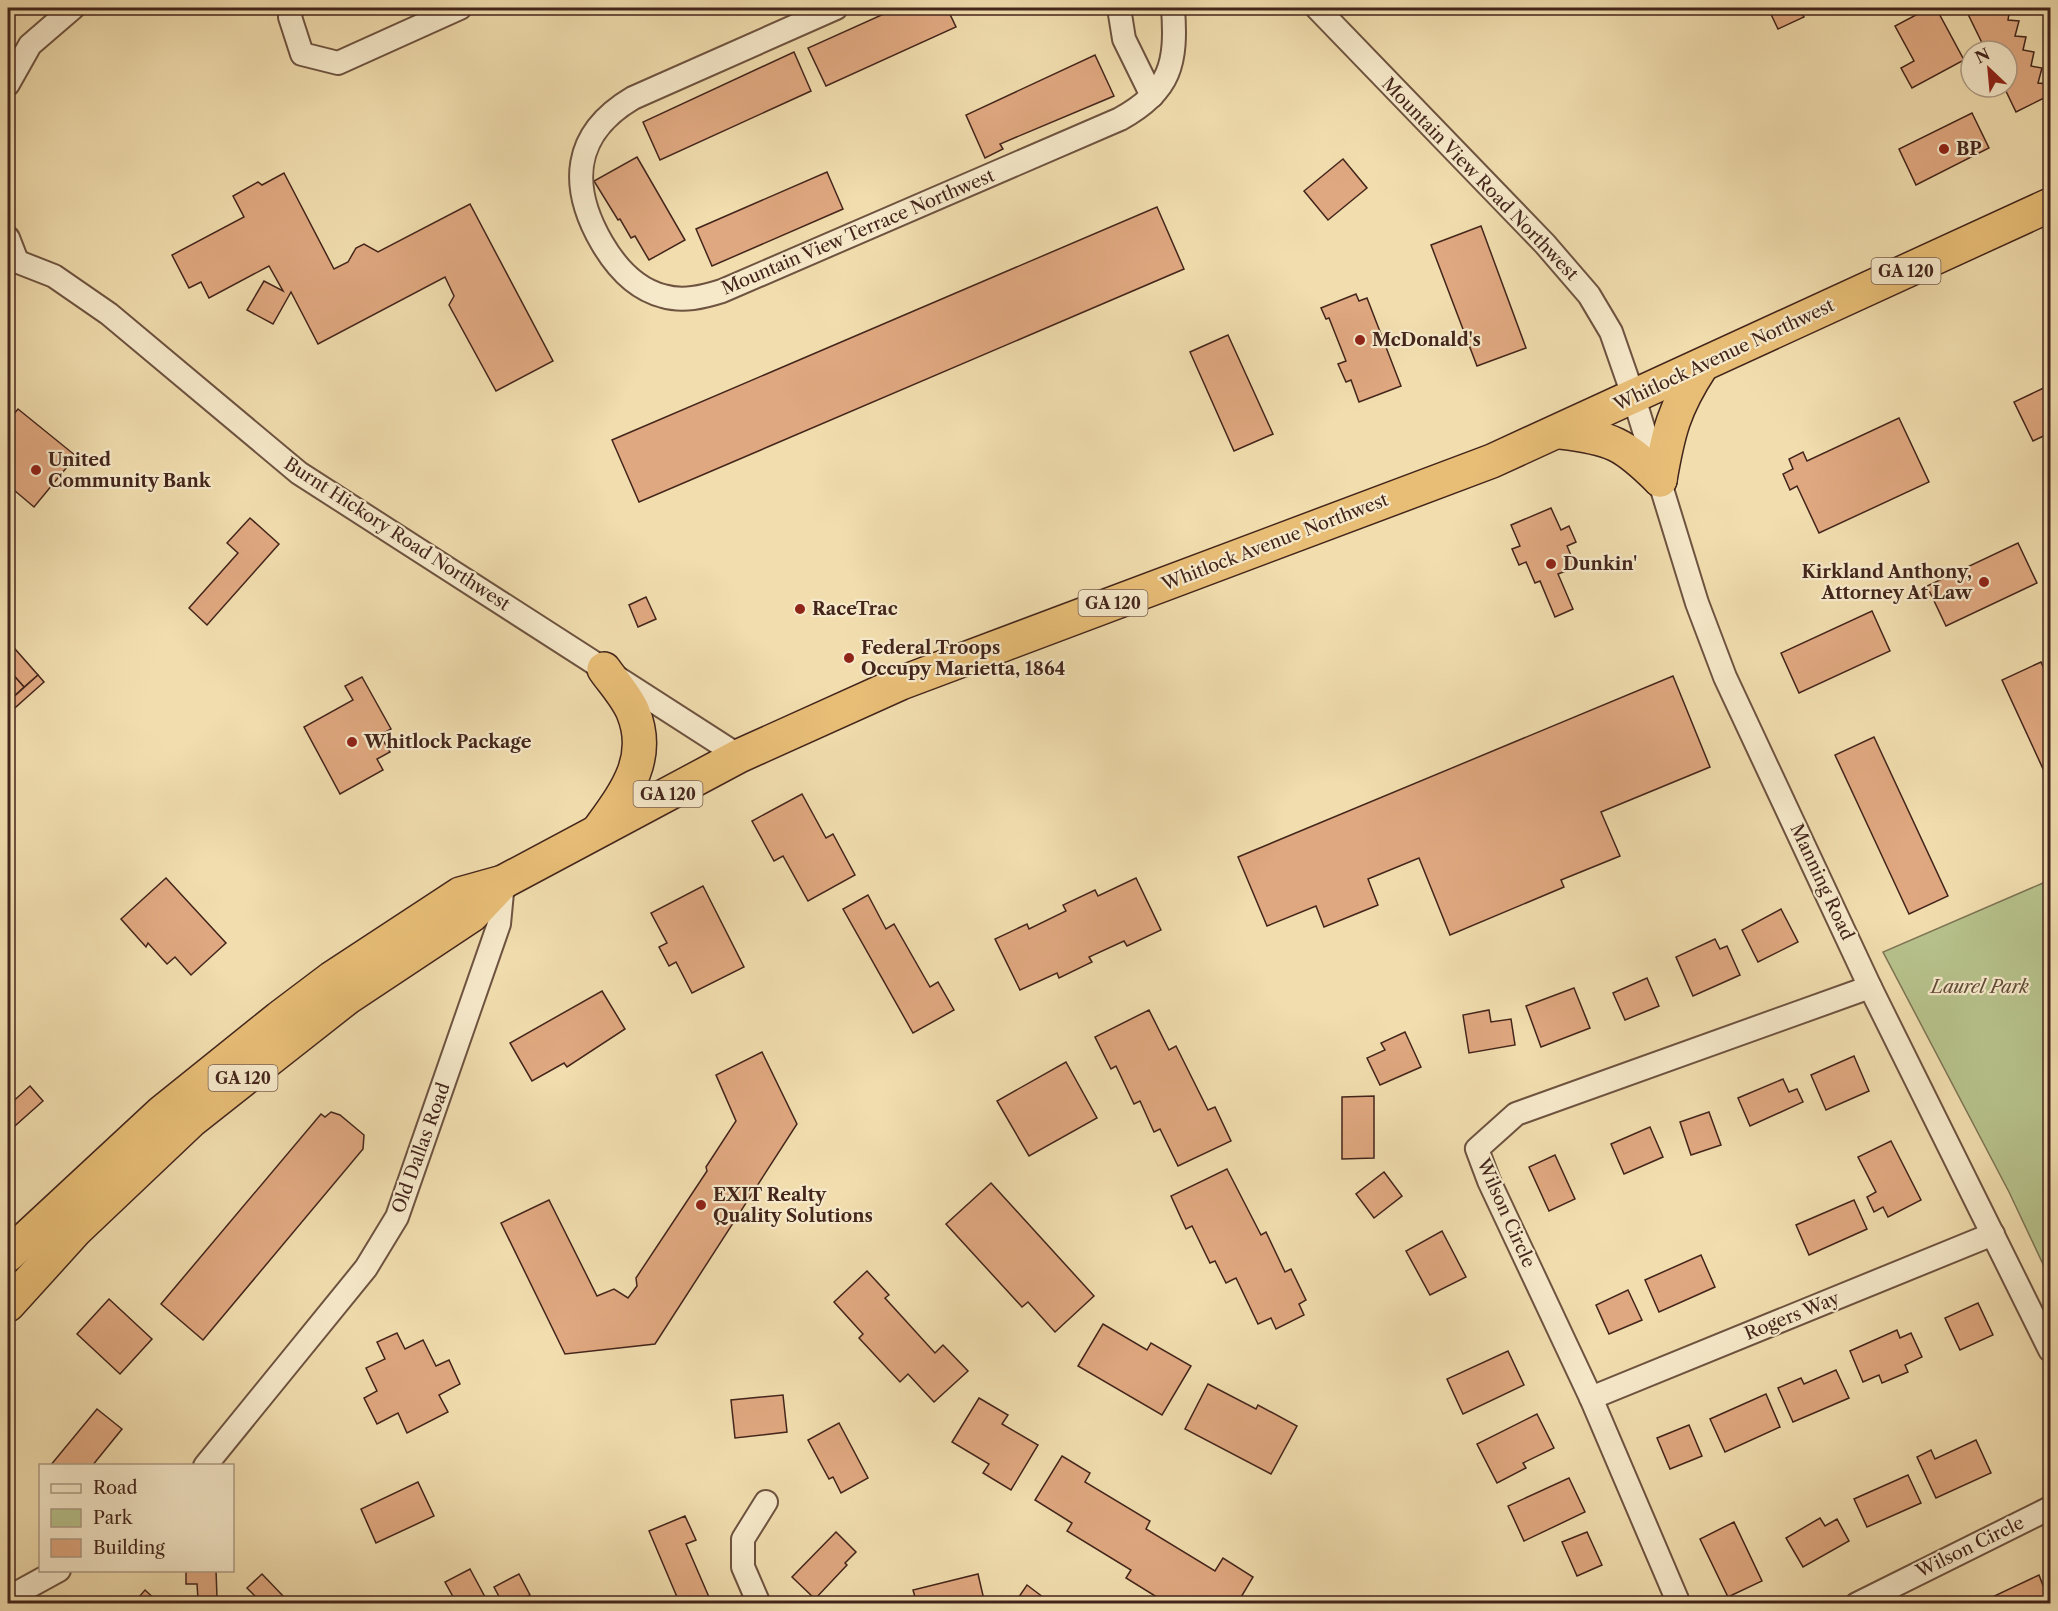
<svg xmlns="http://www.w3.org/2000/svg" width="2058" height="1611" font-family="'Libre Caslon Text',serif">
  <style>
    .green { fill: #b7c28c; stroke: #7d7454; stroke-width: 1.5 }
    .building { fill: #e0a880; stroke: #43251b; stroke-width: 1.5 }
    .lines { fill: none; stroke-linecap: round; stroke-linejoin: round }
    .minor-casing { stroke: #6e5340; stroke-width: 26 }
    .highway-casing { stroke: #43251b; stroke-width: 36 }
    .minor { stroke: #f6e9ca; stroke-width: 22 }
    .highway { stroke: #e8be77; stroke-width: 33 }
    .poi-dot { fill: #8f2418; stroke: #f6e9ca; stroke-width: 2 }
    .labels { text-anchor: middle; stroke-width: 4.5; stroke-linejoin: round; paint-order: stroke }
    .shield { fill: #f6e9ca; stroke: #796050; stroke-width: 1.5 }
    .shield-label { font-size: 16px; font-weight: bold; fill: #43251b }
    .poi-label { font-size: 18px; font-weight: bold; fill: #43251b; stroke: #f6e9ca; text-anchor: start }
    .street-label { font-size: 18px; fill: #43251b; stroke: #f6e9ca }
    .park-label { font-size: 18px; font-style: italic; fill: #604c37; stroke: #f6e9ca }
  </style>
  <rect width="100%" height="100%" fill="#f1ddae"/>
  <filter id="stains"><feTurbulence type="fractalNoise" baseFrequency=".00333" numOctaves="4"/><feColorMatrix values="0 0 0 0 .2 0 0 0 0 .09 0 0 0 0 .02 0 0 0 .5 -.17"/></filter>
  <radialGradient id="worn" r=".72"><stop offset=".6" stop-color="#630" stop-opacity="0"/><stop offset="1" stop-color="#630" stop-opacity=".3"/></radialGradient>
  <!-- green -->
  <polygon class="green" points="2050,880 2050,1279 2009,1192 1883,952"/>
  <!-- building -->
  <g class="building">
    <polygon points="897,8 947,8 956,27 826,86 808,48"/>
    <polygon points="1768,8 1811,8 1801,12 1804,17 1778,29"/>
    <polygon points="1929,8 1936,8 1964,60 1912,88 1901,68 1914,61 1895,26"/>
    <polygon points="1965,8 2010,8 2008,20 2019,21 2015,36 2026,37 2023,50 2034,52 2031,66 2042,68 2038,83 2048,84 2046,97 2016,112 2004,87 2007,87 2007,51 1986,51"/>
    <polygon points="794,52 811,91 660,160 643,122"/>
    <polygon points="1095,55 1114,96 1000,144 1003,149 985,158 966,115"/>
    <polygon points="1972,113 1989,148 1916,185 1899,149"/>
    <polygon points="637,157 685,240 649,260 635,236 631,238 620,219 618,220 594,181"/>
    <polygon points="1343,159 1367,188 1328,220 1304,191"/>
    <polygon points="827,172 843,209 712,266 696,229"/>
    <polygon points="284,173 334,269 348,262 356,248 364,244 378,252 470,204 553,361 496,391 449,305 454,296 445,277 318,344 291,292 273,324 247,310 264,281 283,291 269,266 209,298 201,282 189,288 172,255 244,217 233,196 258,182 262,185"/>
    <polygon points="1157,207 1184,269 639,502 612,440"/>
    <polygon points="1481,226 1526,348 1477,366 1431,245"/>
    <polygon points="1356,294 1359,301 1367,298 1401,386 1359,402 1351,380 1346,382 1338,364 1346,361 1329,318 1326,319 1321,308"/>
    <polygon points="1228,335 1273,434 1234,451 1190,352"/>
    <polygon points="2050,385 2050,433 2033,441 2014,402"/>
    <polygon points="18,409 76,456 34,507 8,485 8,421"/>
    <polygon points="1899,418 1929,482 1819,533 1797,486 1790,490 1783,474 1793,469 1789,459 1803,452 1807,461"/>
    <polygon points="1551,508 1561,530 1569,526 1576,542 1567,546 1576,567 1558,574 1573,609 1555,617 1540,581 1535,583 1526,562 1519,565 1512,549 1520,546 1511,525"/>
    <polygon points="250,518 279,544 207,625 189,608 238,553 227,543"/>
    <polygon points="2018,543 2037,583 1946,626 1927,586"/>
    <polygon points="646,597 656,619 638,627 629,605"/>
    <polygon points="1872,611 1890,651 1799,693 1781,653"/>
    <polygon points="8,641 38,675 24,687 8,669"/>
    <polygon points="2041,662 2050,682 2050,784 2002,680"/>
    <polygon points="8,669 24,687 10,700 8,697"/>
    <polygon points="38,675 44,682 8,714 8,702"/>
    <polygon points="1673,676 1710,767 1601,812 1620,856 1561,880 1564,887 1450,935 1419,858 1368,879 1378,905 1324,927 1316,906 1267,926 1238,857"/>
    <polygon points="362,677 391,729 380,735 390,752 377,759 383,770 340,794 304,727 353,700 345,686"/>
    <polygon points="1874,737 1948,896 1909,914 1835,755"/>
    <polygon points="802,794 826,838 833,834 855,875 808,901 783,856 774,861 752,821"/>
    <polygon points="166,878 226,943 191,975 175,957 167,964 148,943 146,947 121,919"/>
    <polygon points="1136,878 1161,930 1127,946 1124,941 1089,957 1092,962 1059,978 1057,973 1020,990 995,939 1027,924 1029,929 1066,911 1063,905 1095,890 1098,896"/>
    <polygon points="703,886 744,967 692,993 676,962 669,966 659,947 667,943 651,913"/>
    <polygon points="868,895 886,929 894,924 930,987 938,982 954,1010 913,1033 843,909"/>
    <polygon points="1781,909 1798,942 1758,962 1742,930"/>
    <polygon points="1715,939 1720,949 1727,946 1740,975 1693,996 1676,957"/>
    <polygon points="1647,978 1659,1006 1625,1020 1613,993"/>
    <polygon points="1574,988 1590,1028 1541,1047 1526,1006"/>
    <polygon points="602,991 625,1029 567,1067 564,1063 532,1081 510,1043"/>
    <polygon points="1149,1010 1169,1050 1176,1046 1208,1110 1215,1107 1231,1141 1178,1166 1160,1129 1154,1132 1140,1101 1134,1104 1116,1066 1111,1069 1095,1037"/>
    <polygon points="1489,1010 1491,1022 1511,1019 1515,1045 1469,1053 1463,1015"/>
    <polygon points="1405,1032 1421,1067 1380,1085 1367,1058 1385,1050 1381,1043"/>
    <polygon points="762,1052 797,1124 655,1344 565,1354 501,1223 549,1200 597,1296 614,1289 628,1298 637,1286 636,1278 707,1171 706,1167 736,1121 716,1075"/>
    <polygon points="1854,1056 1869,1091 1826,1110 1811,1075"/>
    <polygon points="1066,1062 1097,1118 1029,1156 997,1101"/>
    <polygon points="1783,1079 1789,1092 1797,1089 1803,1102 1750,1126 1738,1098"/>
    <polygon points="30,1086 43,1101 8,1132 8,1106"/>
    <polygon points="1374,1096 1374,1158 1342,1159 1342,1097"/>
    <polygon points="331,1112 340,1115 364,1135 363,1149 203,1340 161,1304 321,1114 325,1117"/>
    <polygon points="1709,1112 1721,1145 1691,1155 1680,1122"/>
    <polygon points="1650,1127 1663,1157 1624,1174 1611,1144"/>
    <polygon points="1891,1141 1921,1200 1888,1217 1883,1207 1874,1212 1867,1197 1876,1192 1858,1157"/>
    <polygon points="1555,1155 1575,1199 1549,1211 1529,1167"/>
    <polygon points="1227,1169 1261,1235 1266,1232 1285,1272 1291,1269 1306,1300 1299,1304 1304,1315 1276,1329 1271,1318 1258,1324 1236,1278 1226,1283 1215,1261 1210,1263 1192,1226 1186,1229 1171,1196"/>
    <polygon points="1384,1172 1402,1196 1374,1218 1356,1194"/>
    <polygon points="991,1183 1094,1296 1055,1332 1028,1302 1022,1307 946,1224"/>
    <polygon points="1854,1200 1867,1229 1809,1255 1796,1225"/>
    <polygon points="1442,1231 1466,1277 1430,1295 1406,1251"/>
    <polygon points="1701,1255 1715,1287 1659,1312 1645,1280"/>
    <polygon points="867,1271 889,1295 885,1298 935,1353 943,1345 968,1371 934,1402 908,1374 900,1382 859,1338 863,1334 834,1302"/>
    <polygon points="1628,1290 1642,1320 1609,1334 1596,1305"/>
    <polygon points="109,1299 152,1339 120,1374 77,1334"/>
    <polygon points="1978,1303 1993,1335 1960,1350 1945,1318"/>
    <polygon points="1103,1324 1147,1350 1151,1343 1191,1366 1162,1415 1078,1366"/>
    <polygon points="1897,1330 1900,1338 1911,1333 1922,1357 1905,1365 1908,1372 1882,1383 1879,1375 1863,1382 1850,1351"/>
    <polygon points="397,1333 405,1349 423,1340 436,1366 449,1360 460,1384 439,1395 448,1412 407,1433 398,1413 377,1424 364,1398 377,1391 366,1368 385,1359 377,1342"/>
    <polygon points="1508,1351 1524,1385 1463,1414 1447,1379"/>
    <polygon points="1836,1370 1849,1398 1793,1422 1778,1388 1801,1378 1804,1384"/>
    <polygon points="1208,1384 1256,1409 1258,1405 1297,1426 1271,1474 1185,1429"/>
    <polygon points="1766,1394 1780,1427 1725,1452 1710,1419"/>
    <polygon points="783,1395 787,1432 735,1438 731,1400"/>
    <polygon points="979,1398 1008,1415 1002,1424 1038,1445 1011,1490 983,1473 989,1464 952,1442"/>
    <polygon points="97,1409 122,1429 92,1466 50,1466"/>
    <polygon points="1537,1414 1554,1448 1523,1463 1526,1468 1497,1483 1477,1444"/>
    <polygon points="839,1423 868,1478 841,1493 833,1477 829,1479 808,1440"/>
    <polygon points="1689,1425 1702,1456 1670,1469 1657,1438"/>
    <polygon points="1976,1440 1991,1473 1936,1498 1917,1457 1931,1450 1935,1459"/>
    <polygon points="1062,1456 1090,1473 1085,1482 1150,1521 1146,1529 1215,1571 1223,1558 1253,1577 1237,1604 1168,1604 1126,1578 1131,1570 1067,1531 1072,1523 1035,1500"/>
    <polygon points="1908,1475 1921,1503 1867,1527 1854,1499"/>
    <polygon points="1569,1478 1585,1512 1524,1541 1508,1506"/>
    <polygon points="418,1482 434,1516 376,1543 361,1509"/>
    <polygon points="685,1516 696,1540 686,1544 712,1604 680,1604 649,1531"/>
    <polygon points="1820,1518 1825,1526 1837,1519 1849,1541 1803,1567 1786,1538"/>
    <polygon points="1734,1522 1762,1581 1728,1597 1700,1539"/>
    <polygon points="836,1532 856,1552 845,1563 847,1565 815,1599 792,1577"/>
    <polygon points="1587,1532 1602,1565 1577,1576 1562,1542"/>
    <polygon points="470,1569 485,1597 473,1604 457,1604 445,1582"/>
    <polygon points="186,1570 216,1570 217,1598 198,1599 197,1584 186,1584"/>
    <polygon points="262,1574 284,1597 277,1604 248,1604 256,1597 247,1588"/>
    <polygon points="519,1574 530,1595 514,1604 503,1604 494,1587"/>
    <polygon points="978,1574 985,1604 917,1604 913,1590"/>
    <polygon points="2039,1575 2050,1604 1993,1604 1990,1598"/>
    <polygon points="1027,1585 1052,1604 1014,1604"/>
    <polygon points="145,1590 160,1604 133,1604"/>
  </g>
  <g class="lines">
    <defs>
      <g id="minor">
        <polyline points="292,8 290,17 302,54 338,63 460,8"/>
        <path d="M836 8 633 98C572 134 569 186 602 243 616 267 636 289 663 296 683 302 703 297 722 291L1120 119C1171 91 1177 63 1173 8"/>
        <polyline points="1119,8 1124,39 1152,96"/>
        <polyline points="1317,8 1545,244 1589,295 1611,332 1634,398 1697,603 1725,677 1870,987 2050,1350"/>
        <polyline points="8,84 30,45 73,8"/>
        <polyline points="8,238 17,261"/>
        <polyline points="8,258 54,276 109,314 299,473 739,756"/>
        <polyline points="1591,1398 1993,1234"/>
        <polyline points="205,1466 366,1268 397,1217 499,924 503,882"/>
        <polyline points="8,1598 59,1570"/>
        <polyline points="759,1604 743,1567 743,1539 766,1502"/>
        <polyline points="1679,1604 1591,1398 1489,1181 1477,1149 1516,1114 1870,987"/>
        <polyline points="1857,1604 2050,1508"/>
      </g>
      <g id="highway">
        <path d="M1561 432C1612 438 1624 444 1660 480"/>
        <path d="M1660 480C1668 433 1674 408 1701 367"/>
        <path d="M600 828C626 792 652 758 633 712 627 697 613 682 604 669"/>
        <polyline points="8,1255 162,1112 279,1018 332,978 460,894 503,882 739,756 901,683 1492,461 2050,205"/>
        <polyline points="8,1305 76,1230 192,1120 347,998 472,915 503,882"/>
      </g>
    </defs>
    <!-- minor casing -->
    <use href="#minor" class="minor-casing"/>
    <!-- highway casing -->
    <use href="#highway" class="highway-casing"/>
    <!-- minor -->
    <use href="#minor" class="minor"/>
    <!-- highway -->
    <use href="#highway" class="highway"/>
  </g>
  <!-- markers -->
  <g class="poi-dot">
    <circle cx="1944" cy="149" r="6"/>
    <circle cx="1360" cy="340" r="6"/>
    <circle cx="36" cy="470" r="6"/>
    <circle cx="1551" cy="564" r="6"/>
    <circle cx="1984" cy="582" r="6"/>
    <circle cx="800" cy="609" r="6"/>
    <circle cx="849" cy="658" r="6"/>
    <circle cx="352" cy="742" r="6"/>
    <circle cx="701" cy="1205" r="6"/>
  </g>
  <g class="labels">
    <!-- shield labels -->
    <g class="shield">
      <rect x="1871.5" y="258" width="69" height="26" rx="4.5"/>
      <rect x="1078.5" y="590" width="69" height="26" rx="4.5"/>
      <rect x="633.5" y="781" width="69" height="26" rx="4.5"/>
      <rect x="208.5" y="1065" width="69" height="26" rx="4.5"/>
    </g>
    <g class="shield-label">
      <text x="1906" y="277">GA 120</text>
      <text x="1113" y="609">GA 120</text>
      <text x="668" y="800">GA 120</text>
      <text x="243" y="1084">GA 120</text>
    </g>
    <!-- poi labels -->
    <g class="poi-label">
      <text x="1956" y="155">BP</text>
      <text x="1372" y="346">McDonald's</text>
      <text x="48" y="466">United<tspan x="48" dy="21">Community Bank</tspan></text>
      <text x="1563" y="570">Dunkin'</text>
      <text x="1972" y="578" text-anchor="end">Kirkland Anthony,<tspan x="1972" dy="21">Attorney At Law</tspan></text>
      <text x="812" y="615">RaceTrac</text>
      <text x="861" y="654">Federal Troops<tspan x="861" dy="21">Occupy Marietta, 1864</tspan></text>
      <text x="364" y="748">Whitlock Package</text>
      <text x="713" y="1201">EXIT Realty<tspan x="713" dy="21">Quality Solutions</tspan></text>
    </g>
    <!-- street labels -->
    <g class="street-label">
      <text transform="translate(1480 179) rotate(46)" y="6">Mountain View Road Northwest</text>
      <text transform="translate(858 232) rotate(-23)" y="6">Mountain View Terrace Northwest</text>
      <text transform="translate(1724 355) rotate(-25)" y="6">Whitlock Avenue Northwest</text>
      <text transform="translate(397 534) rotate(33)" y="6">Burnt Hickory Road Northwest</text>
      <text transform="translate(1275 542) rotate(-21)" y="6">Whitlock Avenue Northwest</text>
      <text transform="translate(1822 882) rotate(65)" y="6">Manning Road</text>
      <text transform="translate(421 1148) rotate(-70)" y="6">Old Dallas Road</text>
      <text transform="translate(1506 1213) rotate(66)" y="6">Wilson Circle</text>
      <text transform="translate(1792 1316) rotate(-22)" y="6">Rogers Way</text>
      <text transform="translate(1970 1547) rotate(-26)" y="6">Wilson Circle</text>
    </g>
    <!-- park labels -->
    <g class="park-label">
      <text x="1980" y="993">Laurel Park</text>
    </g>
  </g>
  <!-- margin -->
  <rect width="2058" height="1611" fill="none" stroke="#f1ddae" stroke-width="30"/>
  <rect x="9" y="9" width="2040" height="1593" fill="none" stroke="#43251b" stroke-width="3"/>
  <rect x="15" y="15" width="2028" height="1581" fill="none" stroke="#43251b" stroke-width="1.5"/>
  <!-- legend -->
  <rect x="39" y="1464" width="195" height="108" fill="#f6e9ca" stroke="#ae9b84" stroke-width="1.5"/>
  <rect x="51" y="1484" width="30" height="9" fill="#f6e9ca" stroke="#ae9b84" stroke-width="1.5"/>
  <text x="93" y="1494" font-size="18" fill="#43251b">Road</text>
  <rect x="51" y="1509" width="30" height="18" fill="#b7c28c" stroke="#ae9b84" stroke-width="1.5"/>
  <text x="93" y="1524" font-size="18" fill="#43251b">Park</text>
  <rect x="51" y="1539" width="30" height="18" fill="#e0a880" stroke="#ae9b84" stroke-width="1.5"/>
  <text x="93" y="1554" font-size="18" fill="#43251b">Building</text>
  <!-- north arrow -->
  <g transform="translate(1989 69) rotate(334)"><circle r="28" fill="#f6e9ca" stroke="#ae9b84" stroke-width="1.5"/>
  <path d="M0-4.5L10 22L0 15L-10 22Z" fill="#8f2418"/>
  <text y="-9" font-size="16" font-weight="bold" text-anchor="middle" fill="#43251b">N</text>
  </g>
  <rect width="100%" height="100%" filter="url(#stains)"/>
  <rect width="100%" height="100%" fill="url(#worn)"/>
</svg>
